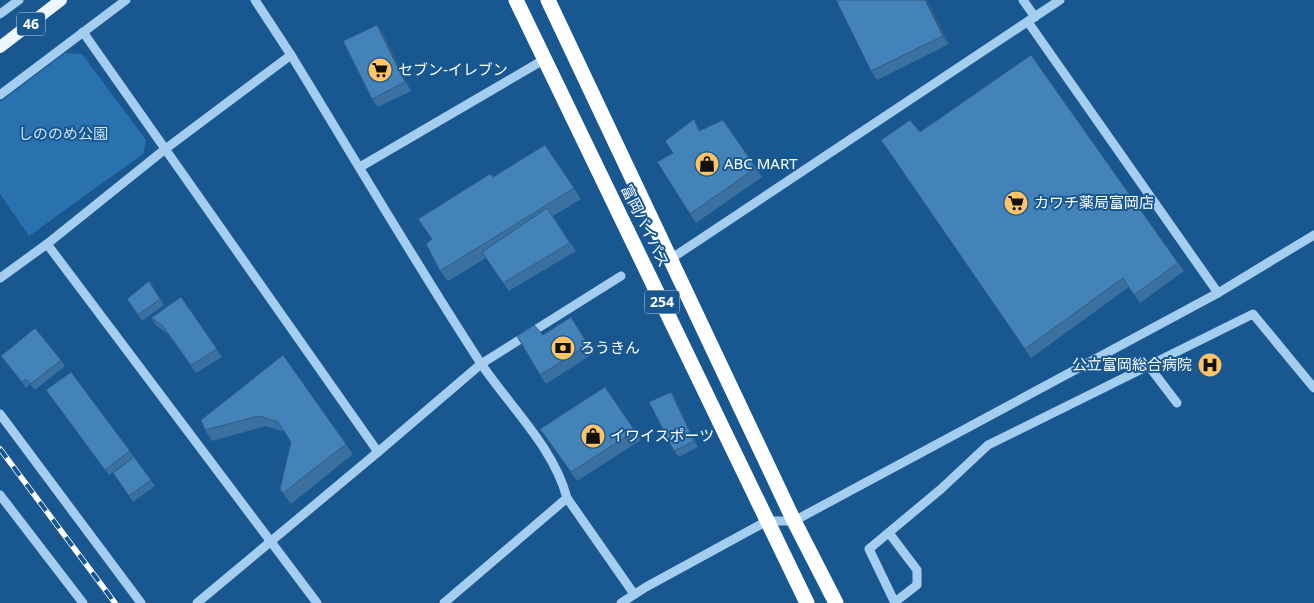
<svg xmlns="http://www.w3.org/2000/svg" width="1314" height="603" font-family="'Noto Sans','Noto Sans JP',sans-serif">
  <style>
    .green { fill: #2a71af }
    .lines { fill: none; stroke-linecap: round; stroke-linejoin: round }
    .minor { stroke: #a5cdf0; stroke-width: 9 }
    .major { stroke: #eef6ff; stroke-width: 12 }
    .highway { stroke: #fff; stroke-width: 15 }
    .rail-casing { stroke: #fff; stroke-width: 5.5 }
    .rail { stroke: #185790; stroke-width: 4; stroke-dasharray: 11; stroke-linecap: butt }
    .wall { fill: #3a71a0 }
    .shaded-wall { fill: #305c82 }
    .building { fill: #4483ba; stroke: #305c82 }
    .labels { text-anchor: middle; stroke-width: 4; stroke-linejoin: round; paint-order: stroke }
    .shield { fill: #185790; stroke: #bacdde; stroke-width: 1 }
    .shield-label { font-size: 14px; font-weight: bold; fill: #fff }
    .poi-label { font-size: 15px; fill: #fff; stroke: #185790; text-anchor: start }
    .park-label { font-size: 15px; fill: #cce5fb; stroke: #185790 }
    .street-label { font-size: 15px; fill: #fff; stroke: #185790 }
  </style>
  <rect width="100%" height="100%" fill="#185790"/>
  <!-- green -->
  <polygon class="green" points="65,53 82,54 146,140 143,154 29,236 0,194 0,102"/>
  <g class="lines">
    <!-- minor -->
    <g class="minor">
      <polyline points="255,0 291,55"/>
      <polyline points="1023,0 1035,17"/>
      <polyline points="0,14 19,0"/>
      <polyline points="1028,22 1218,293"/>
      <polyline points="83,32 378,452 481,364 621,276"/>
      <polyline points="0,95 126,0"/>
      <polyline points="360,167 545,59"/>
      <polyline points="672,258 1060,0"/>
      <polyline points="0,278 47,244"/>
      <polyline points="1148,365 1177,403"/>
      <polyline points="0,414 141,603"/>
      <polyline points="0,495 83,603"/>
      <polyline points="889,533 917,570 917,585 895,602"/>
      <polyline points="197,603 378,452"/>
      <path d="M317 603 47 244 164 150 291 55C353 156 413 259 478 359 507 404 553 445 567 498L634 594"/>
      <polyline points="444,603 567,498"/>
      <polyline points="621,603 646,587 767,521 794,521 1218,293 1314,235"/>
      <polyline points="895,603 869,549 941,489 988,445 1253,314 1314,388"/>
    </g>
    <!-- major -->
    <polyline class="major" points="0,47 61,0"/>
    <!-- highway -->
    <g class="highway">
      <polyline points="516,0 807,603"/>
      <polyline points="548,0 794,521 836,603"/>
    </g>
    <defs>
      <polyline id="rail" points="0,449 115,603"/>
    </defs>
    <!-- rail casing -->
    <use href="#rail" class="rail-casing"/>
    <!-- rail -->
    <use href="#rail" class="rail"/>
  </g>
  <!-- wall -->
  <g class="wall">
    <polygon points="836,0 927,0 949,44 877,80 871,71"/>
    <polygon points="377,25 383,33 411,91 378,107 372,99"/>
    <polygon points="1031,55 1184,271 1140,303 1129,287 1031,358 881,140 920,132"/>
    <polygon points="694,119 701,130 723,120 762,177 696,223 690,214 673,153"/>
    <polygon points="545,145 581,199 553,216 576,251 509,291 486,258 448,281 440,271 432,239 493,177"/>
    <polygon points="153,287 164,305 142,321 127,299"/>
    <polygon points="181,297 222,357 196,373 168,334 157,326 151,318"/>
    <polygon points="571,317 594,353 546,384 540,375 543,335"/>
    <polygon points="283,355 353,454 291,504 280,489 291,442 285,432 266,426 212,441 205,430"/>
    <polygon points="1,356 61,360 65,366 35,390 30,384 26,388"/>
    <polygon points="71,372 134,457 109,475 46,390"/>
    <polygon points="605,387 641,440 577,481 540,429"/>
    <polygon points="671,392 675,398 698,447 679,457 674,451"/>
    <polygon points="134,457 155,486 133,502 113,473"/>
  </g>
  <!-- shaded-wall -->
  <g class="shaded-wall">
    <polygon points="925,0 927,0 949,44 943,36"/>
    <polygon points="377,25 383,33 411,91 405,82"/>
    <polygon points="694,119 700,127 705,140 699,131"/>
    <polygon points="571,317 577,326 594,353 588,345"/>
    <polygon points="671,392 675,398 698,447 694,441"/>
  </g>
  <!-- building -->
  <g class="building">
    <polygon points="836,0 925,0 943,36 871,71"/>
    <polygon points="377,25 405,82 372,99 343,41"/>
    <polygon points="1031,55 1178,263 1134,295 1123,278 1025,349 881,140 910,120 920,132"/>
    <polygon points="694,119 699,131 723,120 756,168 690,214 657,162 673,153 665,141"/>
    <polygon points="545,145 574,188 440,271 426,244 432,239 418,219 490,174 493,177"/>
    <polygon points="547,208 570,243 503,283 482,252"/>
    <polygon points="149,281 160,299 138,315 127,299"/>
    <polygon points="181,297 217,349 191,365 162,325 151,318"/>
    <polygon points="571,317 588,345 540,375 517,336 534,325 543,335"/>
    <polygon points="35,328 61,360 31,384 26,379 22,382 1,356"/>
    <polygon points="283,355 346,444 283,493 280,489 291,442 278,422 259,416 205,430 201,420"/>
    <polygon points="71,372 130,451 105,470 46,390"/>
    <polygon points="605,387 635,431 571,472 540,429"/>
    <polygon points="671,392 694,441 674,451 649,402"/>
    <polygon points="134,457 151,480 129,496 113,473"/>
  </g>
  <!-- icons -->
  <defs>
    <symbol id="supermarket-disc" viewBox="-11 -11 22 22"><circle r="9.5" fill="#ffc564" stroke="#185790"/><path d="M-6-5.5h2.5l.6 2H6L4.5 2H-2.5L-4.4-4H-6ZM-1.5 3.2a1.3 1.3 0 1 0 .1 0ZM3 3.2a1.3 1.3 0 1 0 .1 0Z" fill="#111"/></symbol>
    <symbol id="shop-disc" viewBox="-11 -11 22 22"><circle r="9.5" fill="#ffc564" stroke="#185790"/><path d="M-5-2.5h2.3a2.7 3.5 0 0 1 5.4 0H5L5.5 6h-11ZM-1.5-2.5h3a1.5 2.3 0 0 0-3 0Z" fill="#111"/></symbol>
    <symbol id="bank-disc" viewBox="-11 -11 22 22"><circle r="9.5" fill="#ffc564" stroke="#185790"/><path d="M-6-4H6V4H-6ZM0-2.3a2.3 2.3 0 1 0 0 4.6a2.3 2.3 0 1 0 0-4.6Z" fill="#111"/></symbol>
    <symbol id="hospital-disc" viewBox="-11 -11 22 22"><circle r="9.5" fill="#ffc564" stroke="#185790"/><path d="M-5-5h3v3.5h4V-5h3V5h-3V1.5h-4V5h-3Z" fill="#111"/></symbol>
  </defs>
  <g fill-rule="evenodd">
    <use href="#supermarket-disc" x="366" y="56" width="28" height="28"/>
    <use href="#shop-disc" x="693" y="150" width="28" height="28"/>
    <use href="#supermarket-disc" x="1002" y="189" width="28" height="28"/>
    <use href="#bank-disc" x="549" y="334" width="28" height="28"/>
    <use href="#hospital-disc" x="1196" y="351" width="28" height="28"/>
    <use href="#shop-disc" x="579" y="422" width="28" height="28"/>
  </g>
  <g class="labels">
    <!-- shield labels -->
    <g class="shield">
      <rect x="17" y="12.5" width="28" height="23" rx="4"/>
      <rect x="644.5" y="290.5" width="35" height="23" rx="4"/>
    </g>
    <g class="shield-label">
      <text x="31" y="29">46</text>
      <text x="662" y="307">254</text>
    </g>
    <!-- poi labels -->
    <g class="poi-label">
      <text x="398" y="75">セブン-イレブン</text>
      <text x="724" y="169">ABC MART</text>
      <text x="1034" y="208">カワチ薬局富岡店</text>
      <text x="580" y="353">ろうきん</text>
      <text x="1192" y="370" text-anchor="end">公立富岡総合病院</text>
      <text x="610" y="441">イワイスポーツ</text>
    </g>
    <!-- park labels -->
    <g class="park-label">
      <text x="63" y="139">しののめ公園</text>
    </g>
    <!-- street labels -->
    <g class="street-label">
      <text transform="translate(645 226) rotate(64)" y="5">富岡バイパス</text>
    </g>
  </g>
</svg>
